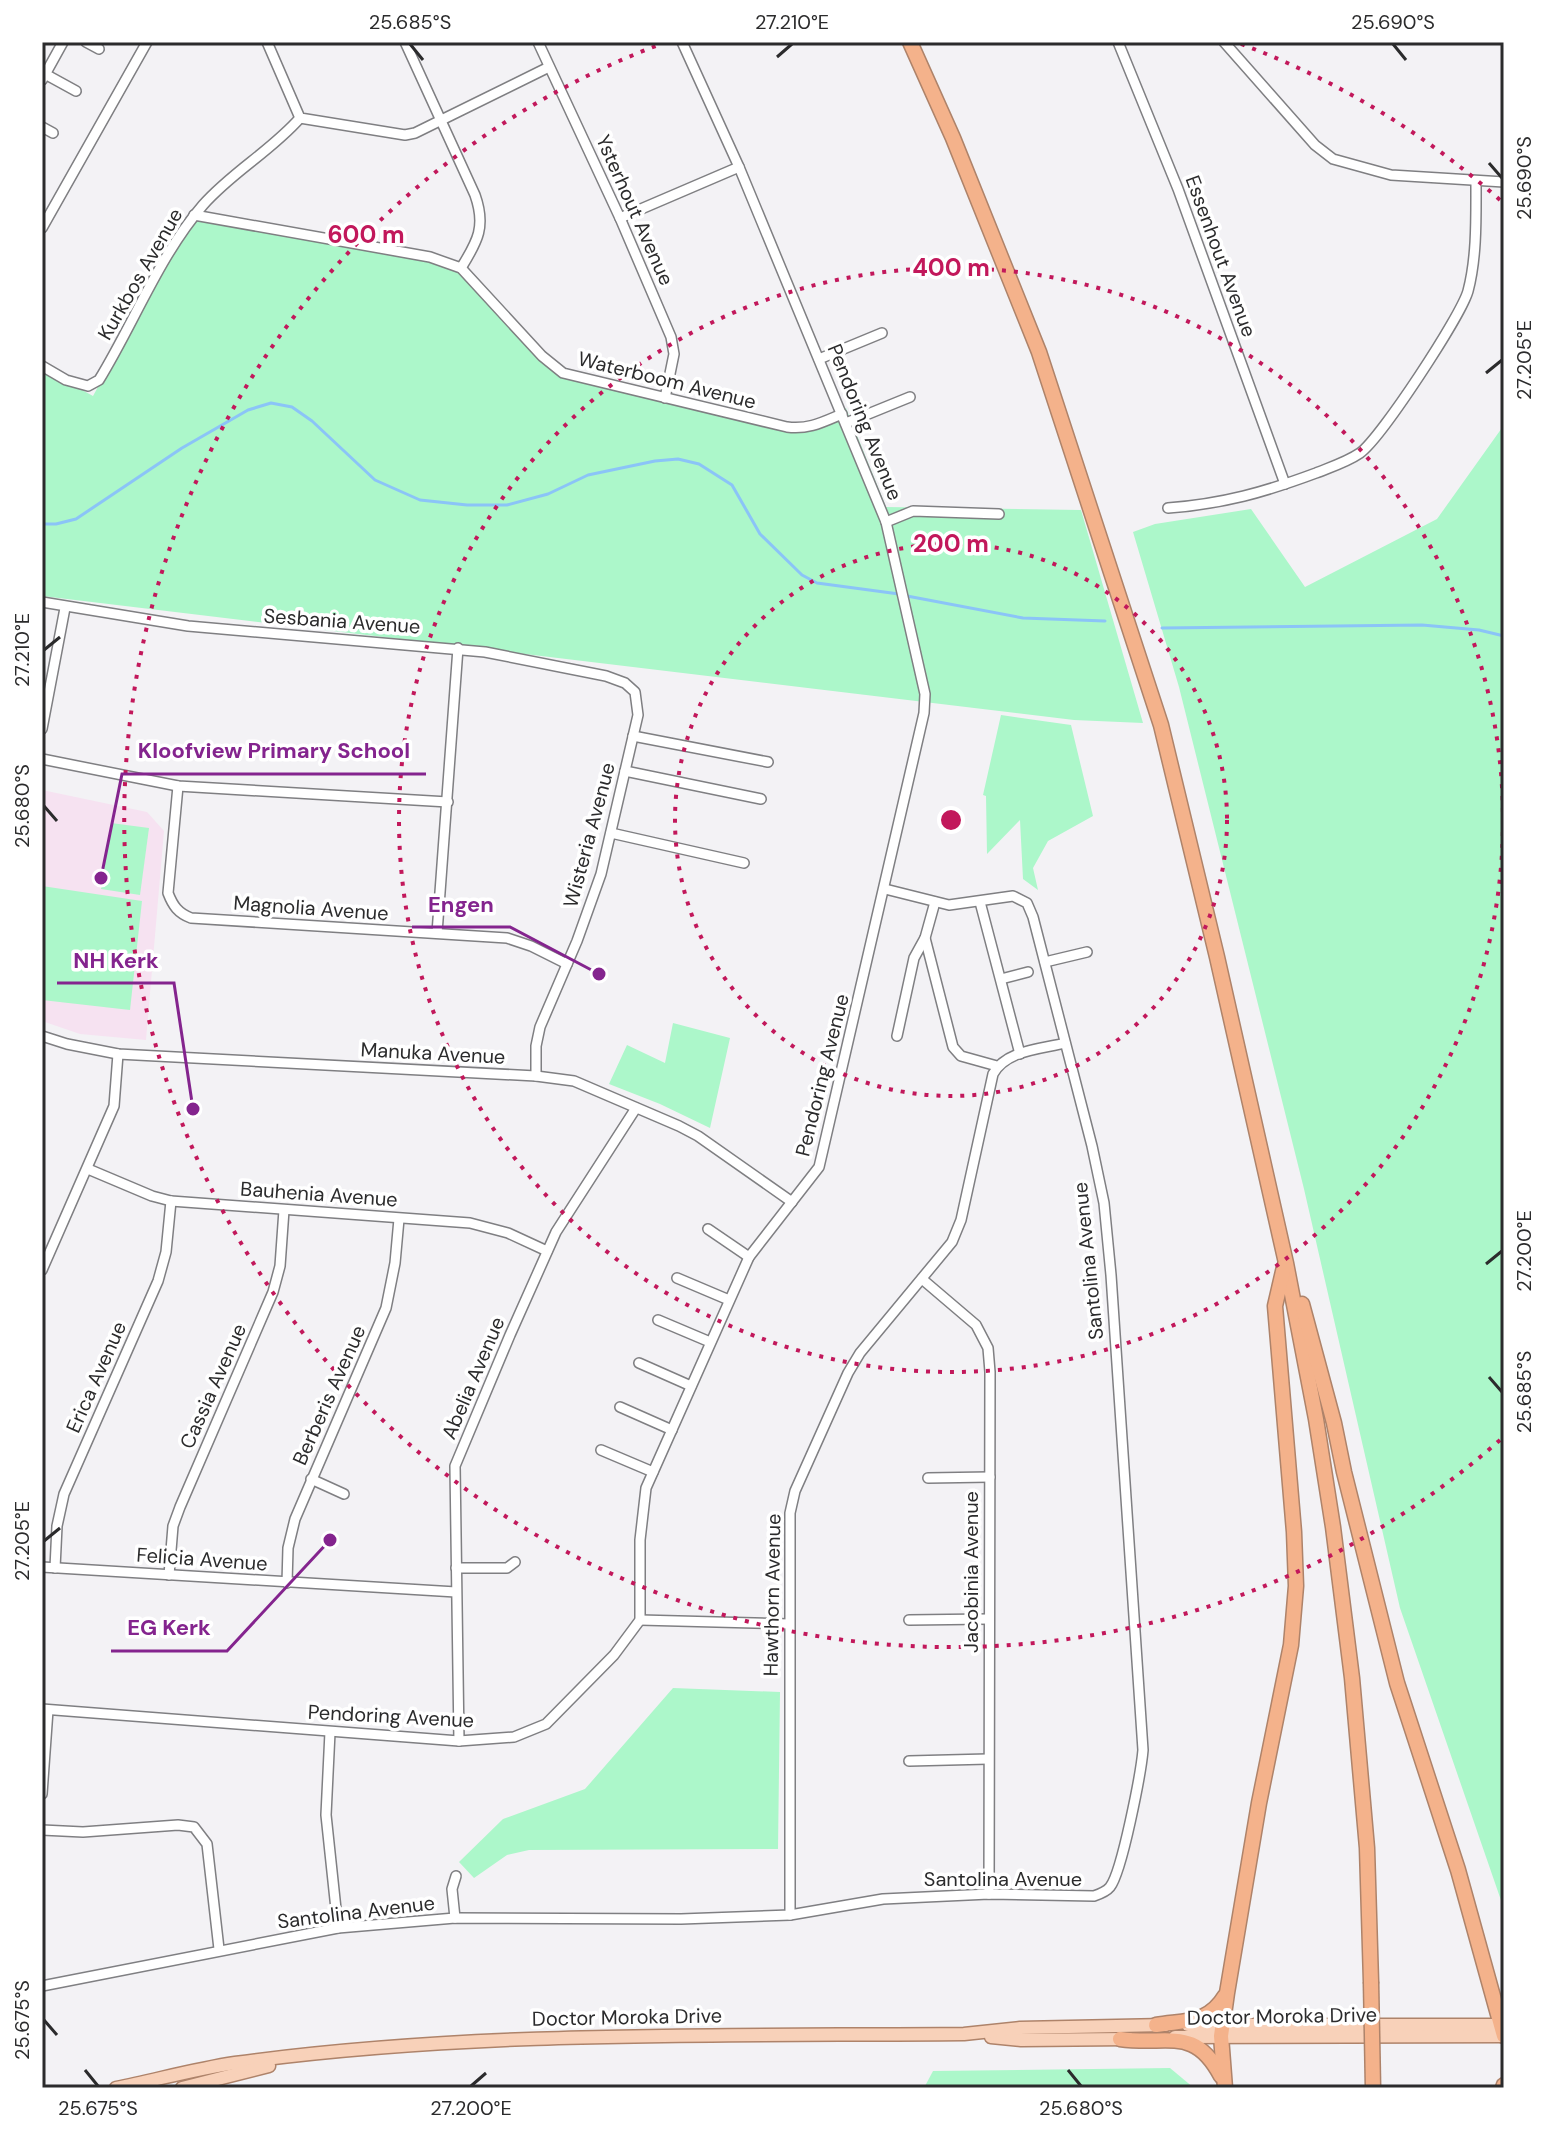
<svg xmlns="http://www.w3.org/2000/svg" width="1546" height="2130" font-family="'DM Sans',sans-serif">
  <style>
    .education { fill: #f6e2f1 }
    .green { fill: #acf7ca }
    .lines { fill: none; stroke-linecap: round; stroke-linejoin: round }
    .stream { stroke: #8bc4f7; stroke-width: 3 }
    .minor-casing { stroke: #7f7f82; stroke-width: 12 }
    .major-casing { stroke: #ae836a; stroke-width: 15 }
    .highway-casing { stroke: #ae836a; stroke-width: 17 }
    .minor { stroke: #fff; stroke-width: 9 }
    .major { stroke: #f8d1b9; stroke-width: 12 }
    .highway { stroke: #f4b28b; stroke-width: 14 }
    .highway-bridge-casing { stroke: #ae836a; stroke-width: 17; stroke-linecap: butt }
    .highway-bridge { stroke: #f4b28b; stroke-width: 14 }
    .ticks { fill: none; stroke: #2b2b2c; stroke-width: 3 }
    .ring { fill: none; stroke: #c2185b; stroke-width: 4; stroke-dasharray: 4 8 }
    .labels { text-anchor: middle; stroke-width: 7; stroke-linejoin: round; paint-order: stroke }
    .street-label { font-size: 20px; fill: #2b2b2c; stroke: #fff }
    .centre { fill: #c2185b; stroke: #fff; stroke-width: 4 }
    .ring-label { font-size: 24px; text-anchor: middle; font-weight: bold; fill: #c2185b; stroke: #fff; stroke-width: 7; stroke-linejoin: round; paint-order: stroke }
    .leader { fill: none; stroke: #84248e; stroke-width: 3 }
    .callout-dot { fill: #84248e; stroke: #fff; stroke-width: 3 }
    .callout-label { font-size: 22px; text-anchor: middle; font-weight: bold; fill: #84248e; stroke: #fff; stroke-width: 7; stroke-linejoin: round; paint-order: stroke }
    .neatline { fill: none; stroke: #2b2b2c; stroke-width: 3 }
    .ticks-label { font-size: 20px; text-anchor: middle; fill: #2b2b2c }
  </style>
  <rect width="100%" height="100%" fill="#f3f2f5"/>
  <!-- education -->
  <polygon class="education" points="42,790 147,812 164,831 146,1040 80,1034 42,1021"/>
  <!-- green -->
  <g class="green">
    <polygon points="189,220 460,264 557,369 799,427 846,408 886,507 1081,510 1143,723 1074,720 42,596 42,368 93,396"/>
    <polygon points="1504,425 1504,1909 1400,1608 1304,1189 1179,687 1133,532 1155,524 1251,509 1305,587 1437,519"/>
    <polygon points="1001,715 1071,725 1093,816 1048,841 1033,868 1038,890 1023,879 1020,820 987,854 986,796 983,795"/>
    <polygon points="111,823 149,828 140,895 101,889"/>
    <polygon points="42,886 142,901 130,1010 42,1000"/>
    <polygon points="673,1023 730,1038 710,1128 660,1104 609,1084 627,1045 665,1063"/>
    <polygon points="673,1688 780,1692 778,1849 529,1850 507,1855 474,1878 459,1862 503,1819 585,1789"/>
    <polygon points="1170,2068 1194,2088 924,2088 933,2071"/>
  </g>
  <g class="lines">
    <!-- stream -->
    <g class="stream">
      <polyline points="42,524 56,524 76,519 182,448 248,410 271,403 292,407 312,421 375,480 420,500 467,505 507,505 548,494 588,475 655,461 678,459 699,464 732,485 760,534 802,575 817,583 899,594"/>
      <polyline points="907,596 1023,618 1105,621"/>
      <polyline points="1162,628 1422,625 1479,630 1504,636"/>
    </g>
    <defs>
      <g id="minor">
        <polyline points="86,42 99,49"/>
        <polyline points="267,42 300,118 405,135 415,133 549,67"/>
        <path d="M405 42 475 195C486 226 478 241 461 268"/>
        <polyline points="538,42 620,218 671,337 674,354 665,398"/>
        <polyline points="1118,42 1178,189 1285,484"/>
        <polyline points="1224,42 1315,145 1333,159 1391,175 1504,182"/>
        <polyline points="45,74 76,91"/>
        <polyline points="42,80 63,42"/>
        <polyline points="42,127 53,133"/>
        <path d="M194 215 430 257 461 268 542 356 563 373 787 427C808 430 823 422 842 414"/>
        <polyline points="620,218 739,167"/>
        <polyline points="42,228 147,42"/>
        <polyline points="819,359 882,333"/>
        <path d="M42 366 66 380 88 386 99 380C134 323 159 256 203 205 232 172 271 151 300 118"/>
        <polyline points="846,423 910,397"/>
        <path d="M1168 508C1223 504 1265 492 1316 473 1331 467 1347 462 1360 453 1381 438 1461 316 1468 291 1477 257 1476 217 1476 182"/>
        <polyline points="886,522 913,511 999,514"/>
        <polyline points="42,602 188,626 485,652 606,676 625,683 635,692 638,715 601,874 577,941 540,1027 536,1046 536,1076"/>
        <polyline points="42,729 65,608"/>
        <polyline points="633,736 768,762"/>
        <polyline points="42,759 178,786 448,802"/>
        <polyline points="625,771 761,799"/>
        <path d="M178 786 168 893C173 906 178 913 191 918L507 938 531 946 567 964"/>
        <polyline points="611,833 744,863"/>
        <polyline points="980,902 1020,1054"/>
        <polyline points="437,933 458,648"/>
        <polyline points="925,938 953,1047 961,1056 997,1066"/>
        <polyline points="1045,962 1087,952"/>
        <polyline points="1001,979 1028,972"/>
        <polyline points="42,1036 67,1044 118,1054 536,1076 574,1081 679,1126 698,1136 792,1202"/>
        <polyline points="897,1036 914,958 925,938 935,902"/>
        <polyline points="88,1169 152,1196 171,1201 470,1223 508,1233 547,1251"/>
        <polyline points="708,1229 749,1257"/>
        <polyline points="42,1270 114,1106 118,1054"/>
        <polyline points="677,1278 729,1300"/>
        <polyline points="922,1279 976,1325 988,1348 990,1372 989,1894"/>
        <polyline points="658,1320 710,1342"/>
        <polyline points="639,1363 691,1386"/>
        <polyline points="620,1407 672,1430"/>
        <polyline points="601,1450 653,1472"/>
        <polyline points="928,1478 990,1477"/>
        <polyline points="311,1479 344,1494"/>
        <polyline points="42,1567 456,1592"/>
        <polyline points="55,1568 57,1526 64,1494 158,1281 166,1252 171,1201"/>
        <polyline points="456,1568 507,1568 515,1562"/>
        <polyline points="169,1575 173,1526 180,1507 273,1292 280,1266 284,1210"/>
        <polyline points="287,1583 288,1548 295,1519 386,1308 395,1263 399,1219"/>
        <polyline points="640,1620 789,1624"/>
        <polyline points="909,1620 989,1619"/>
        <polyline points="42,1709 459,1741 514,1737 546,1724 614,1655 640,1620 640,1540 646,1488 749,1257 819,1167 924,713 925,694 886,522 739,167 682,42"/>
        <polyline points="330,1732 326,1815 338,1928"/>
        <polyline points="459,1741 455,1466 510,1335 556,1232 636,1108"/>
        <polyline points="909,1761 988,1759"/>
        <polyline points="42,1794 48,1710"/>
        <polyline points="42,1830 83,1832 178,1825 194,1827 207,1844 219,1949"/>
        <path d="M790 1915V1513L795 1491 848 1373 860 1353 952 1242 961 1220 993 1074C1006 1050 1041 1049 1065 1043"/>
        <polyline points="455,1918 452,1889 456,1876"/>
        <path d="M42 1986 338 1928 455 1918 681 1919 790 1915 883 1899 989 1894 1094 1896C1100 1894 1106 1892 1110 1887 1122 1872 1141 1773 1143 1750L1111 1275 1104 1203 1092 1146 1033 917 1027 903 1013 896 949 905 885 889"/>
      </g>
      <g id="major">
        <polyline points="1188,2025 1501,2025"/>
        <polyline points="991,2037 1021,2040 1129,2039"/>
        <polyline points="1175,2037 1504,2036"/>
        <path d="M116 2088C156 2080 195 2069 235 2063 477 2030 721 2036 964 2034L1020 2028 1165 2025"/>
        <polyline points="182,2088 269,2066"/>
      </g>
      <g id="highway">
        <polyline points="910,42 953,138 1039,352 1161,725 1217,957 1286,1263 1316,1419 1333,1527 1352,1678 1367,1848 1371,1982"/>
        <polyline points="1302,1304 1334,1423 1344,1472 1397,1683 1458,1870 1504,2036"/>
        <path d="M1156 2025C1186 2020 1208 2024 1225 1996"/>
        <path d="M1120 2039C1168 2046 1194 2025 1221 2076"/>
        <polyline points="1225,2088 1221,2036 1227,1993 1259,1803 1291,1645 1296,1586 1294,1532 1275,1306 1284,1267"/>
        <polyline points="1503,2088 1504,2085"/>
      </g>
    </defs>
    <!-- minor casing -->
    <use href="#minor" class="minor-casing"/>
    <!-- major casing -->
    <use href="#major" class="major-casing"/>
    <!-- highway casing -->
    <use href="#highway" class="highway-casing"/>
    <!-- minor -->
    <use href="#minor" class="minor"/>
    <!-- major -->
    <use href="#major" class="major"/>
    <!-- highway -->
    <use href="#highway" class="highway"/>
    <defs>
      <polyline id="highway-bridge" points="1371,1982 1373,2088"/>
    </defs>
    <!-- highway-bridge casing -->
    <use href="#highway-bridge" class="highway-bridge-casing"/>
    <!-- highway-bridge -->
    <use href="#highway-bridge" class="highway-bridge"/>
  </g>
  <!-- ticks -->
  <path class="ticks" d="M410 44 423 60M1393 44 1406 60M777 57 792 44M1489 163 1502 178M1486 373 1502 360M44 650 60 637M44 806 57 821M1486 1264 1502 1251M1489 1377 1502 1392M44 1541 60 1528M44 2020 57 2035M85 2070 98 2086M1068 2070 1081 2086M471 2086 486 2073"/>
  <!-- distance rings -->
  <g class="ring">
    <circle cx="951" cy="820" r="276"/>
    <circle cx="951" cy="820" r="552"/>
    <path d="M1500 1440A828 828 0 1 1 661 44M1241 44A828 828 0 0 1 1500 200"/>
  </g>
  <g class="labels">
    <!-- street labels -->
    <g class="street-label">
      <text transform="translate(635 210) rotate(66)" y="7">Ysterhout Avenue</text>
      <text transform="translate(1221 256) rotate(70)" y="7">Essenhout Avenue</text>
      <text transform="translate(140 274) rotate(-60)" y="7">Kurkbos Avenue</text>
      <text transform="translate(667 380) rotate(14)" y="7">Waterboom Avenue</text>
      <text transform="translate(865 422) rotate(68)" y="7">Pendoring Avenue</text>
      <text transform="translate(342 621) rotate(4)" y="7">Sesbania Avenue</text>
      <text transform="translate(589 835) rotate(-75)" y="7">Wisteria Avenue</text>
      <text transform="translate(311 908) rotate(4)" y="7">Magnolia Avenue</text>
      <text transform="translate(433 1053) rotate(3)" y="7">Manuka Avenue</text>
      <text transform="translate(822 1075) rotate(-76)" y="7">Pendoring Avenue</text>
      <text transform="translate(319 1194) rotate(4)" y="7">Bauhenia Avenue</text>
      <text transform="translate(1088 1261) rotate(-96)" y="7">Santolina Avenue</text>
      <text transform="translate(96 1377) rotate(-66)" y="7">Erica Avenue</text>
      <text transform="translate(473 1378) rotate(-67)" y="7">Abelia Avenue</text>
      <text transform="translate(213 1386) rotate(-66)" y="7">Cassia Avenue</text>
      <text transform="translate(329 1395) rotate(-66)" y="7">Berberis Avenue</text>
      <text transform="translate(202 1559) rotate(4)" y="7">Felicia Avenue</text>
      <text transform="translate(971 1572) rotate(-90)" y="7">Jacobinia Avenue</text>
      <text transform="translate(772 1595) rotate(-89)" y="7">Hawthorn Avenue</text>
      <text transform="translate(391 1716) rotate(3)" y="7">Pendoring Avenue</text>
      <text x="1003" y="1886">Santolina Avenue</text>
      <text transform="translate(356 1912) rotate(-7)" y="7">Santolina Avenue</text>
      <text transform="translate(1282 2016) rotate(-1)" y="7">Doctor Moroka Drive</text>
      <text transform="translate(627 2017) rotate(-1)" y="7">Doctor Moroka Drive</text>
    </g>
  </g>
  <circle cx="951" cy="820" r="12" class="centre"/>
  <g class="ring-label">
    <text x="366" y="243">600 m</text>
    <text x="951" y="276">400 m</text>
    <text x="951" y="552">200 m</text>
  </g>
  <!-- callouts -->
  <path class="leader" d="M101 878L122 774H426M599 974L510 927H412M193 1109L174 983H57M330 1540L227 1651H111"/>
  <g class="callout-dot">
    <circle cx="101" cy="878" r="8"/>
    <circle cx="599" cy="974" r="8"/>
    <circle cx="193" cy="1109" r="8"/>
    <circle cx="330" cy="1540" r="8"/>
  </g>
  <g class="callout-label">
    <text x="274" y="758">Kloofview Primary School</text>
    <text x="461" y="912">Engen</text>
    <text x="116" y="968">NH Kerk</text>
    <text x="169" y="1635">EG Kerk</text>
  </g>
  <!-- border -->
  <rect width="1546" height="2130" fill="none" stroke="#ffffff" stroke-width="88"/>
  <rect x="44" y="44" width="1458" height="2042" class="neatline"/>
  <g class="ticks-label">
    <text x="410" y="29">25.685°S</text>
    <text x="792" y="29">27.210°E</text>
    <text x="1393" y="29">25.690°S</text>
    <text transform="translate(1524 178) rotate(-90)" y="7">25.690°S</text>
    <text transform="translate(1524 360) rotate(-90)" y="7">27.205°E</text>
    <text transform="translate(22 650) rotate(-90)" y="7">27.210°E</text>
    <text transform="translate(22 806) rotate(-90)" y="7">25.680°S</text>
    <text transform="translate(1524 1251) rotate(-90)" y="7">27.200°E</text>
    <text transform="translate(1524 1392) rotate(-90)" y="7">25.685°S</text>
    <text transform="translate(22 1541) rotate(-90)" y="7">27.205°E</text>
    <text transform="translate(22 2020) rotate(-90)" y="7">25.675°S</text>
    <text x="98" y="2115">25.675°S</text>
    <text x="471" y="2115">27.200°E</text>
    <text x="1081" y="2115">25.680°S</text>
  </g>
</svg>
